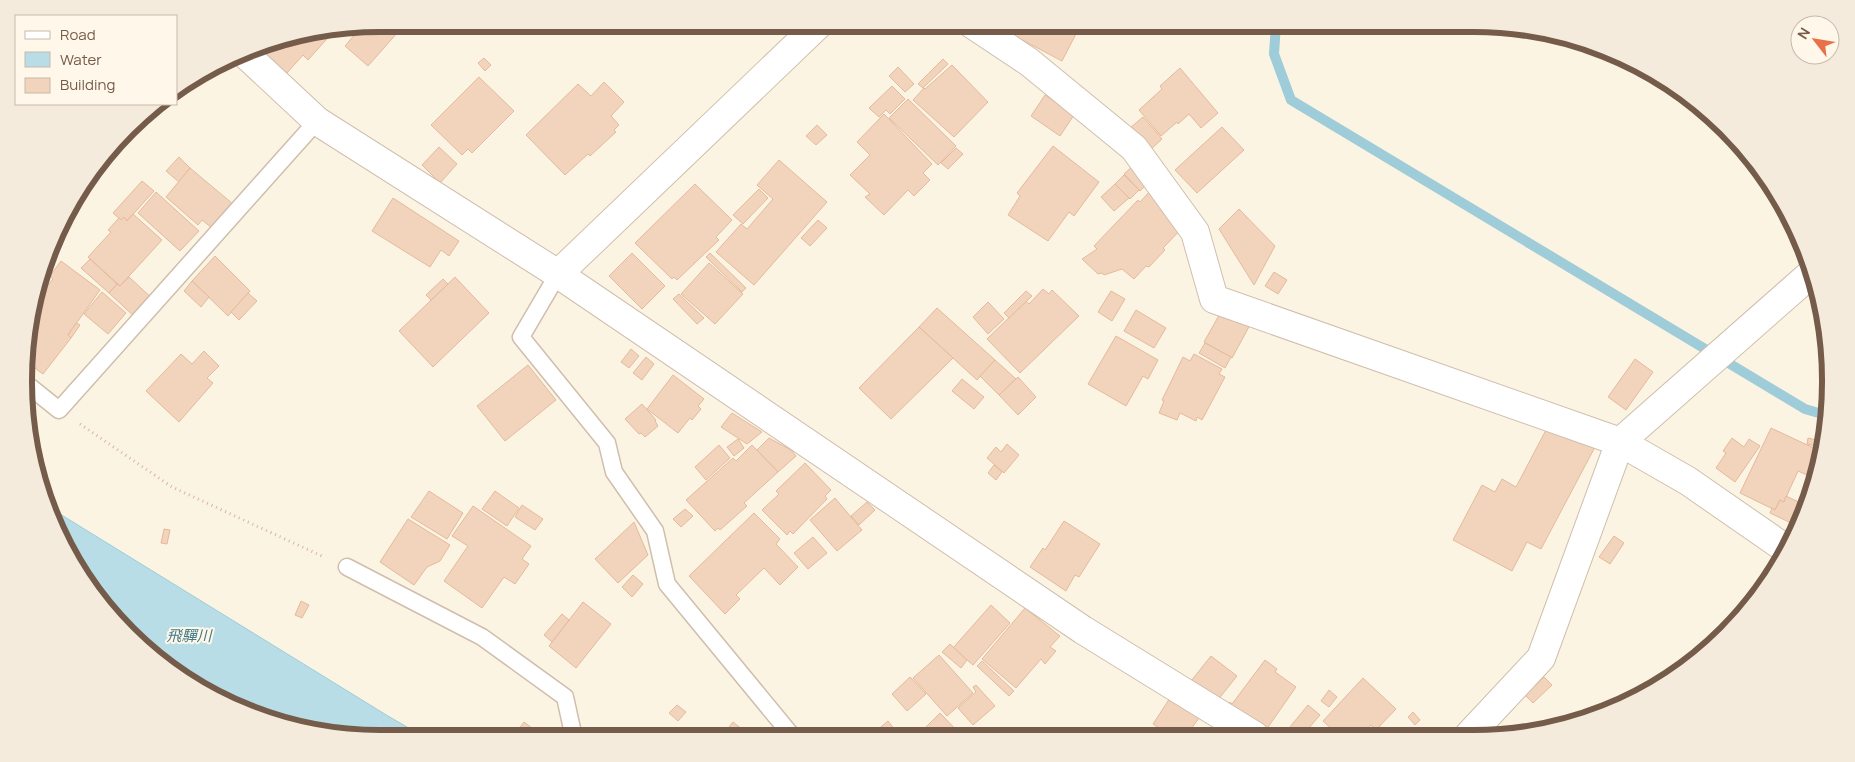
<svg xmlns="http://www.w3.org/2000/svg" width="1855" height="762" font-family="Manrope,'Noto Sans JP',sans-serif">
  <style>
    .water { fill: #b8dde6; stroke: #9eccd8 }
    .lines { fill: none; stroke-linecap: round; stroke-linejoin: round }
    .stream { stroke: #9eccd8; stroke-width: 10 }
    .building { fill: #f2d3bb; stroke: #e4ba9b }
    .lane-casing { stroke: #d0bead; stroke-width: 19 }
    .street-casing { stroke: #d0bead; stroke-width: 30 }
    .secondary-casing { stroke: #d3beaa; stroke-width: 30 }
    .path { stroke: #d7b79e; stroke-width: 3; stroke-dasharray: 1 4; stroke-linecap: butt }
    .lane { stroke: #fff; stroke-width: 16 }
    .street { stroke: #fff; stroke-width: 28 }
    .secondary { stroke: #fff; stroke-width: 28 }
    .labels { text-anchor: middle; stroke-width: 4; stroke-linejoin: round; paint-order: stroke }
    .water-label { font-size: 15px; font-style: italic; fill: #437a88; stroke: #fff8ea }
    .rim { fill: none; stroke: #755b49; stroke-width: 6 }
  </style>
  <rect width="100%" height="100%" fill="#fcf4e3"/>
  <!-- water -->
  <polygon class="water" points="47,506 388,716 426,738 381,738 266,719 164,665 84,579 51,518"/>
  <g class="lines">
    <!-- stream -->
    <polyline class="stream" points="1276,24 1274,54 1291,100 1805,409 1829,416"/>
  </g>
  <!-- building -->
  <g class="building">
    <polygon points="381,24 388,24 398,32 368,66 345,46 361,27"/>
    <polygon points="1017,24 1067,24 1078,30 1062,61 1011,34"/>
    <polygon points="333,32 308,60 303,55 286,74 257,47 266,43"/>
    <polygon points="484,58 491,65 485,71 478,63"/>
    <polygon points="943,59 948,64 923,88 918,84"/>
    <polygon points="952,65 988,102 954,137 913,100 924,88 925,89"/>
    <polygon points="898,67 914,84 905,92 889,76"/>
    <polygon points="1180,68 1218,113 1201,128 1189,114 1178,124 1177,122 1161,136 1139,110 1162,89 1160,86"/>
    <polygon points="479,77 514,111 472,153 468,149 462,155 431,125"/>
    <polygon points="604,82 624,102 611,116 619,125 614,130 616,132 590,156 588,154 565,175 526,135 578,84 591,96"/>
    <polygon points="892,86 905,99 890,114 886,110 879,117 869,108"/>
    <polygon points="1045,95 1074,115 1060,136 1031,116"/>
    <polygon points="908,99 956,146 938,165 889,118"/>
    <polygon points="884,114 932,164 923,173 930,180 914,196 908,190 884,215 865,197 870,194 850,175 870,155 857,142"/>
    <polygon points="1143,117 1162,139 1150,150 1130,128"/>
    <polygon points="817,125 827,135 816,145 806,136"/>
    <polygon points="1222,127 1244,150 1197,193 1175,170"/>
    <polygon points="1053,146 1099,182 1074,216 1069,212 1048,241 1008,215 1020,196 1017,193"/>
    <polygon points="439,147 457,164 440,183 422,165"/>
    <polygon points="956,148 963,154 948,169 941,163"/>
    <polygon points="179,157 190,168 179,182 166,171"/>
    <polygon points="779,160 827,202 754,285 716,252 741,224 747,229 773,199 757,185"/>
    <polygon points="1137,162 1153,178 1140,191 1124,174"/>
    <polygon points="190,168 233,204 212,228 202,220 198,225 166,197"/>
    <polygon points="1124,175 1139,190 1130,199 1115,184"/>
    <polygon points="142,181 154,191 127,221 124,217 121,220 113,213"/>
    <polygon points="695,184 732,220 716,237 719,240 677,280 674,277 672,279 635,243"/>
    <polygon points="1115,184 1129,198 1114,211 1101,197"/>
    <polygon points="759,189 768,198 743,224 733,215"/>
    <polygon points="1152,189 1187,223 1163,248 1165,250 1149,267 1146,266 1134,279 1122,269 1104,275 1102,273 1098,274 1082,259 1097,249 1094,246 1138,200 1140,202"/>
    <polygon points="156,192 199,231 180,251 138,213"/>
    <polygon points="393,198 459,241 449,256 441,250 430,267 372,231"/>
    <polygon points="1239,209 1275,246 1254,285 1219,229"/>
    <polygon points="133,214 162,240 120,286 88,257 111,232 108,230 119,218 121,220 124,217 127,221"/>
    <polygon points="818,220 827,228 810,246 801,238"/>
    <polygon points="632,253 665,286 642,309 609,276"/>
    <polygon points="710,253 746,288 742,292 706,257"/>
    <polygon points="215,256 250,291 228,316 192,281"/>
    <polygon points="90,259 117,284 109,293 81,268"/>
    <polygon points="61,261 100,290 68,335 71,338 43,374 28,363 27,334 32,310 38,303 35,302 53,279 50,276"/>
    <polygon points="709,263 743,294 715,324 681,294"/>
    <polygon points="1274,272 1287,280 1278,294 1265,286"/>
    <polygon points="129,277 154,300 137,319 109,293 117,284 120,286"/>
    <polygon points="455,277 489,313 433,367 399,331"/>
    <polygon points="443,279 448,284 431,300 426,295"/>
    <polygon points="192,281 209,297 201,307 184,291"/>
    <polygon points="1043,289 1049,294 1052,290 1079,316 1020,373 987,339 1026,301 1029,304"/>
    <polygon points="1026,291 1032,296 1009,318 1004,313"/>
    <polygon points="1111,291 1125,299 1112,321 1098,312"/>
    <polygon points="102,292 126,313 108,334 84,314"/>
    <polygon points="248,293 257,301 239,320 231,312"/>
    <polygon points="679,294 704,318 697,324 673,299"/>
    <polygon points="988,302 1004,319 988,334 973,317"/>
    <polygon points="937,308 995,360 977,380 919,327"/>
    <polygon points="1136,310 1166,328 1154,348 1124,331"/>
    <polygon points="1222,310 1250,325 1232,358 1204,342"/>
    <polygon points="76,323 80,325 71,338 68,335"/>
    <polygon points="919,327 953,358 891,419 859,388"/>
    <polygon points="1116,336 1158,360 1148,379 1143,376 1126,406 1088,384"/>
    <polygon points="1205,343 1231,357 1225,368 1199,353"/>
    <polygon points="631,349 639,356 629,368 621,362"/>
    <polygon points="204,351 219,366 207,378 213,383 179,422 146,391 181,354 192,364"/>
    <polygon points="1194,354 1222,369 1219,374 1225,377 1202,420 1197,417 1196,421 1180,413 1177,420 1159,413 1164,401 1162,400 1183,357 1190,361"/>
    <polygon points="646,357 654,364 642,380 633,373"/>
    <polygon points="1635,359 1653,372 1626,410 1608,397"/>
    <polygon points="995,360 1016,379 999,395 980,376"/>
    <polygon points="528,365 556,400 505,441 477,406"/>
    <polygon points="673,375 704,399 698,406 701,409 692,420 690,418 678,433 647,409"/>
    <polygon points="1018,377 1036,397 1018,415 999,395"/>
    <polygon points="962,379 984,397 974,409 952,391"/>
    <polygon points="642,404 656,420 655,421 658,426 645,437 641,433 639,434 625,419"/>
    <polygon points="732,413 762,432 747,444 721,427"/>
    <polygon points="1771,428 1818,450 1807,475 1798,471 1784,502 1780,500 1775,510 1740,493"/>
    <polygon points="1546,430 1595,447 1541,549 1527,542 1512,571 1453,540 1482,485 1495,492 1502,479 1516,487"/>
    <polygon points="769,438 791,450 796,456 778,472 757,450"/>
    <polygon points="1732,438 1744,447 1749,439 1760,446 1735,482 1716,468 1726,453 1723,451"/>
    <polygon points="1808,438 1821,441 1819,447 1807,444"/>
    <polygon points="738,439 744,448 734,456 727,447"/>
    <polygon points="1007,444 1019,455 1004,473 987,458 996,447 1001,452"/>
    <polygon points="719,445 730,458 706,480 695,467"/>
    <polygon points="752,445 778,472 744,503 747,506 720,530 718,528 715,531 686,500 733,458 736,461"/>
    <polygon points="805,463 831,490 825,496 827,499 793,534 790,531 787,535 762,510 779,494 776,491"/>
    <polygon points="994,465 1002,472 996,480 988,473"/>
    <polygon points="429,491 463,513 447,539 411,517"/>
    <polygon points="495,491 519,508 507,526 482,509"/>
    <polygon points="1786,496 1803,504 1793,524 1770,513 1772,508 1775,510 1780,500 1784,502"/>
    <polygon points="835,498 862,530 837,551 810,520"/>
    <polygon points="867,502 875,510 859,525 851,516"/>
    <polygon points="522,505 543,519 535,530 515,517"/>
    <polygon points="473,506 531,546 522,559 529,564 515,584 504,577 482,608 444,581 468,546 452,536"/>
    <polygon points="685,509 693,516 681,527 673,519"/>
    <polygon points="754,513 780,539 776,544 798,567 780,585 764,568 736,595 740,599 725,614 689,576"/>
    <polygon points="408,519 450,545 440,561 427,567 414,585 380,562"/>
    <polygon points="1064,521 1100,544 1079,577 1075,575 1066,591 1030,567 1043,548 1045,550"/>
    <polygon points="634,522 648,555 618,583 595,559"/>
    <polygon points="164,529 170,530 167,544 161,543"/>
    <polygon points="1614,536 1624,543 1610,564 1599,557"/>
    <polygon points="813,537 827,553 808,569 794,553"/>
    <polygon points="633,575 643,584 632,597 622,587"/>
    <polygon points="301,601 309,605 302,618 295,615"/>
    <polygon points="583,602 611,624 576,668 549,646"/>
    <polygon points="991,605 1010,623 973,665 953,648"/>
    <polygon points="1025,608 1060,636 1050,647 1056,651 1045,664 1041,659 1016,688 982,659"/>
    <polygon points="562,614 569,620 552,642 544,635"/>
    <polygon points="950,644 967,660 961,668 942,652"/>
    <polygon points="939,655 973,693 947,716 913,678"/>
    <polygon points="1211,656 1237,676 1217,701 1191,681"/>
    <polygon points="1265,660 1277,669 1275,672 1296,687 1266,730 1226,708 1230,702 1232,704"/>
    <polygon points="982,661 1014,691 1009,696 977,666"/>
    <polygon points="910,677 926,694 907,711 892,694"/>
    <polygon points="1544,677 1552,685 1533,703 1525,695"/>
    <polygon points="1363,678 1396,709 1376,730 1371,725 1361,736 1339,736 1323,721"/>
    <polygon points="976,685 995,706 973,725 958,708 976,692 973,687"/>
    <polygon points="1329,690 1337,697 1329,707 1321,701"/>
    <polygon points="1170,698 1199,718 1186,736 1163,736 1165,732 1153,724"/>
    <polygon points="677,705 686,712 678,721 669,713"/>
    <polygon points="1308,705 1320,715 1302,736 1298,736 1289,728"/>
    <polygon points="1413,712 1420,720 1415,725 1408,717"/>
    <polygon points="940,713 963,737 925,737 921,732"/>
    <polygon points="888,721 895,730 887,737 881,737 876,731"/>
    <polygon points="524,722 545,738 522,738 516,733"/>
    <polygon points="733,722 752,737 721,737"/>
    <polygon points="664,730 673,737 658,737"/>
    <polygon points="710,731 718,737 705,737"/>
  </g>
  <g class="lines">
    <defs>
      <g id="lane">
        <polyline points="558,274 521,337 607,443 614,472 655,531 667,584 793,737"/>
        <polyline points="29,386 59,410 317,121"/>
        <polyline points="347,567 482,637 565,697 574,738"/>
        <polyline points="1218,736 1230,720"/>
      </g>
      <g id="street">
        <polyline points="972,24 1029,62 1134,148 1195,232 1214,299 1620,442 1688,481 1786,549"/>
        <polyline points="244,53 317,121 558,274 1083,630 1255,736"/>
        <polyline points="1469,735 1541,658 1620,442 1813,272"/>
      </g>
      <polyline id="secondary" points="558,274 819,24"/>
    </defs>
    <!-- lane casing -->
    <use href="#lane" class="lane-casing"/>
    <!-- street casing -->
    <use href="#street" class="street-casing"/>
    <!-- secondary casing -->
    <use href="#secondary" class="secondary-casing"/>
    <!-- path -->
    <polyline class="path" points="80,424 172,487 324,557"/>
    <!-- lane -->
    <use href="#lane" class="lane"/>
    <!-- street -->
    <use href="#street" class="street"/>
    <!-- secondary -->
    <use href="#secondary" class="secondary"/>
  </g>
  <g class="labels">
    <!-- water labels -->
    <g class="water-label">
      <text x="189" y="641">飛驒川</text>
    </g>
  </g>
  <!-- crop -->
  <path d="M0 0H1855V762H0ZM380 32H1474A348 348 0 0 1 1822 380V382A348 348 0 0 1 1474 730H380A348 348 0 0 1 32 382V380A348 348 0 0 1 380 32Z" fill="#f4ebdd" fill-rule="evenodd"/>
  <path class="rim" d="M380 32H1474A348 348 0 0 1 1822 380V382A348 348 0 0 1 1474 730H380A348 348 0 0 1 32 382V380A348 348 0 0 1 380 32Z"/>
  <!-- legend -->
  <rect x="15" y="15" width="162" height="90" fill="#fff8ea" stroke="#c8b9aa"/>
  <rect x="25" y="31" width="25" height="8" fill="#ffffff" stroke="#c8b9aa"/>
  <text x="60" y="40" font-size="15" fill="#755b49">Road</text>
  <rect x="25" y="52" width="25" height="15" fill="#b8dde6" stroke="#c8b9aa"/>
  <text x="60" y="65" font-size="15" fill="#755b49">Water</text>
  <rect x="25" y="78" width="25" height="15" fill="#f2d3bb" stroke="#c8b9aa"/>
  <text x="60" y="90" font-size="15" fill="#755b49">Building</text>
  <!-- north arrow -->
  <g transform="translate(1815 40) rotate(301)"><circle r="24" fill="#fff8ea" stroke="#c8b9aa"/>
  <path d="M0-4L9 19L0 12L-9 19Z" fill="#e77248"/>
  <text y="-8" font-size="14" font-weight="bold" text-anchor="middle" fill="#755b49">N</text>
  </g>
</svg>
